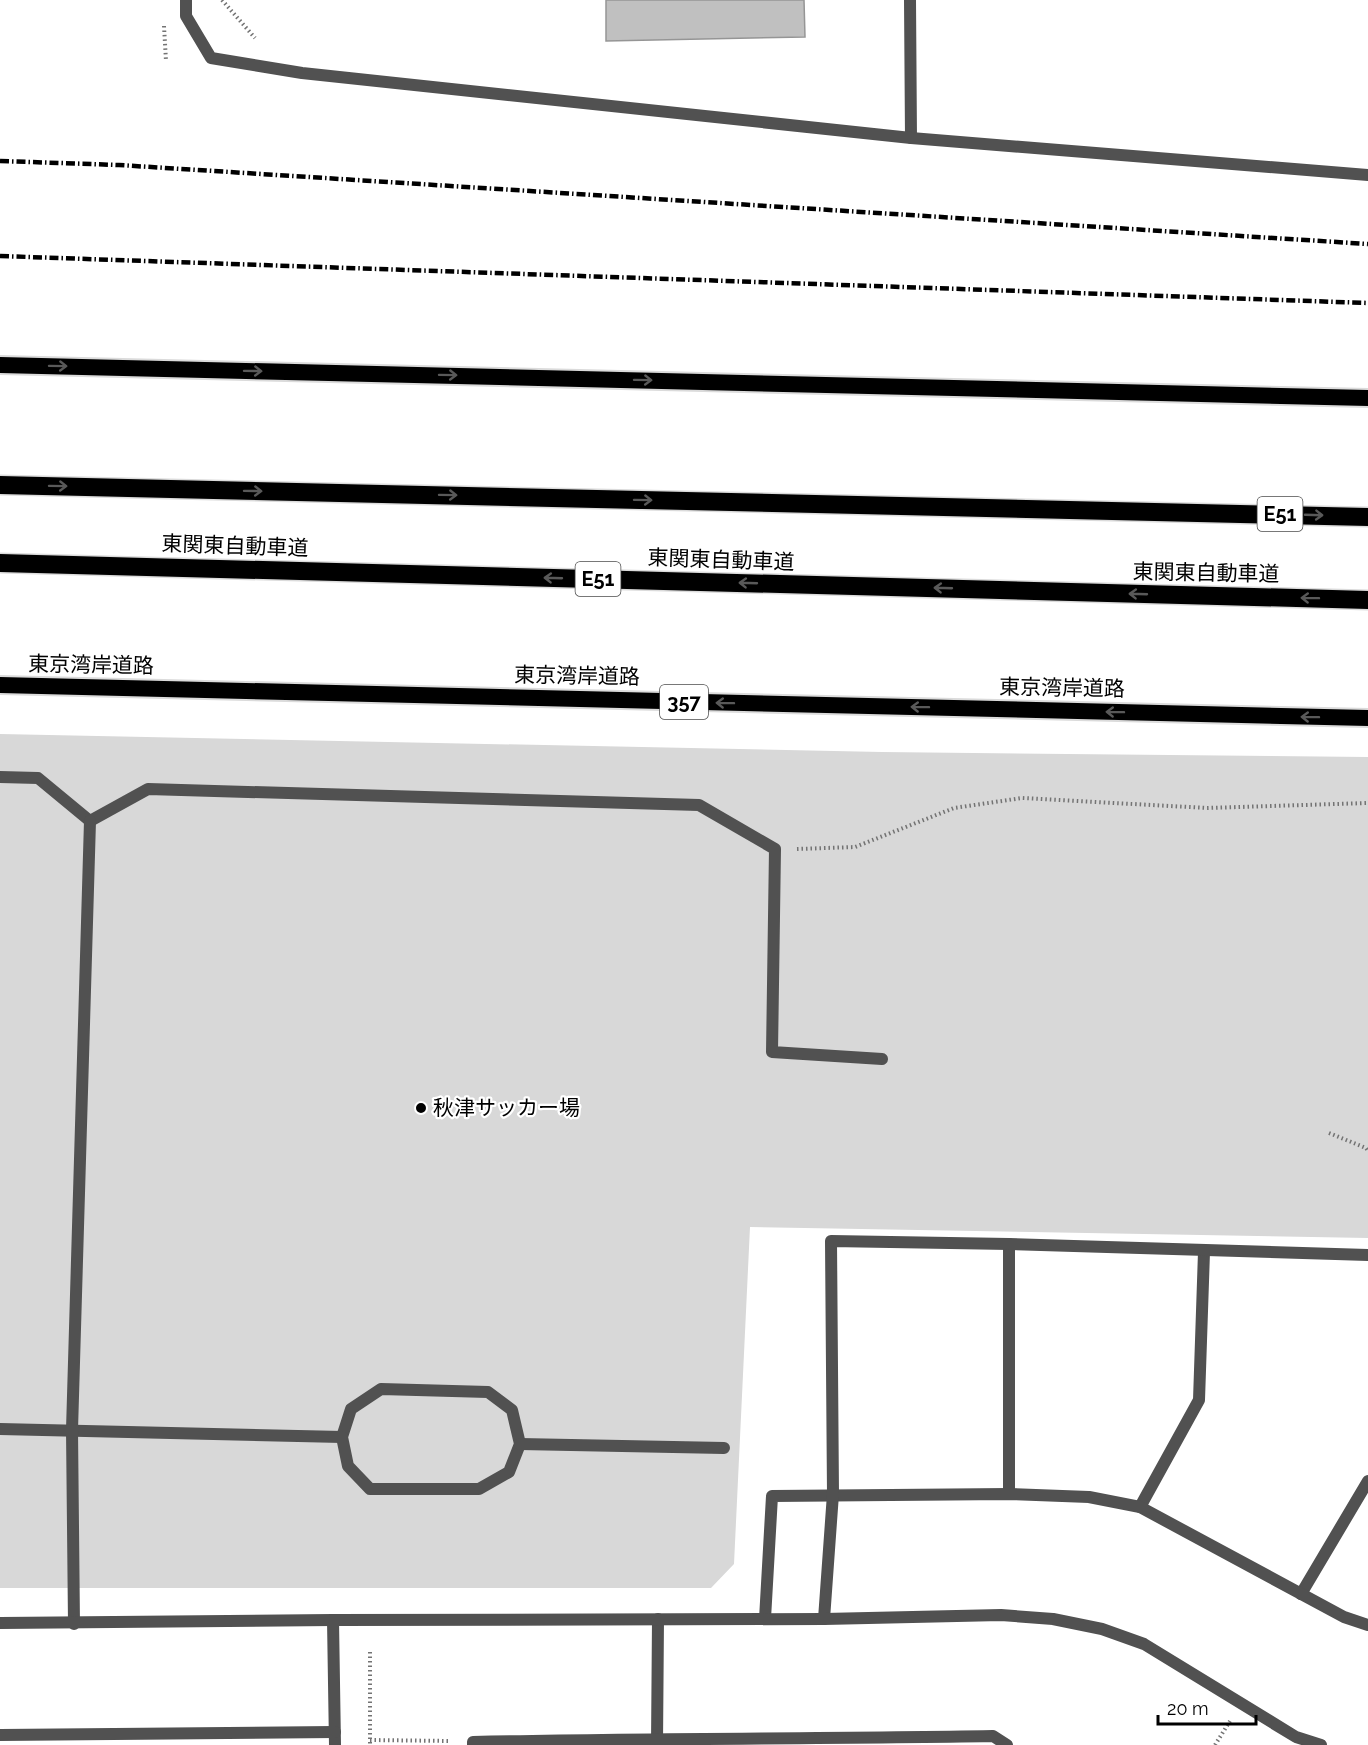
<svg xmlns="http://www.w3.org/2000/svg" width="1368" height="1745" font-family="Raleway,'Noto Sans JP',sans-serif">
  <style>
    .green { fill: #d8d8d8 }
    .building { fill: #c0c0c0; stroke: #959595; stroke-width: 1.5 }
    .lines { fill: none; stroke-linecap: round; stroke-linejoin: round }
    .trunk-casing { stroke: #dbdbdb; stroke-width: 20 }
    .motorway-casing { stroke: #dbdbdb; stroke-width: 21 }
    .path { stroke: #737373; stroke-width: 4; stroke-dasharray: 1.5 3; stroke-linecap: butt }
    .service { stroke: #515151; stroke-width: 12 }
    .minor { stroke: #515151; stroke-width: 12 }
    .tertiary { stroke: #515151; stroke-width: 12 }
    .trunk { stroke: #000; stroke-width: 16 }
    .motorway { stroke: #000; stroke-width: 18 }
    .rail { stroke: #000; stroke-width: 4.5; stroke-dasharray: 9 3 1.5 3; stroke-linecap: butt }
    .oneway { stroke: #595959 }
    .poi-dot { fill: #000; stroke: #fff; stroke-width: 2 }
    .labels { text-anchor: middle; stroke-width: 4.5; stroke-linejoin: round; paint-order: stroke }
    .shield { fill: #fff; stroke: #4c4c4c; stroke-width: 1.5 }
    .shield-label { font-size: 20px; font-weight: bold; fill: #000 }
    .street-label { font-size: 21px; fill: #000; stroke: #fff }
    .poi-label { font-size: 21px; fill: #000; stroke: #fff; text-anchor: start }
  </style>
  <rect width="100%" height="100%" fill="#fff"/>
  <!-- green -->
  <polygon class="green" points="0,734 882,752 1368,757 1368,1238 750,1227 734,1564 711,1588 0,1588"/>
  <!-- building -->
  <polygon class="building" points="606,0 804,0 805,37 606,41"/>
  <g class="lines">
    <defs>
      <g id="trunk">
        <polyline points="0,365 1368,398"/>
        <polyline points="0,685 1368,718"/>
      </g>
      <g id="motorway">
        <polyline points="0,485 1368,517"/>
        <polyline points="0,563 1368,600"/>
      </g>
    </defs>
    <!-- trunk casing -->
    <use href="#trunk" class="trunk-casing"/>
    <!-- motorway casing -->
    <use href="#motorway" class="motorway-casing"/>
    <!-- path -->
    <g class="path">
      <polyline points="222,0 255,38"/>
      <polyline points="164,26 166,61"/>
      <polyline points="797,849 855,847 954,808 1022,798 1207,808 1368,803"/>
      <polyline points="1329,1133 1366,1148 1368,1151"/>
      <polyline points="370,1652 370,1745"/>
      <polyline points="370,1740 450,1741"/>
      <polyline points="1215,1745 1230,1721"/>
    </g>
    <!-- service -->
    <g class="service">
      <polyline points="0,777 38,778 90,821"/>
      <polyline points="90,821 148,789 699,805 775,849 772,1052 882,1059"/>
      <polygon points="381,1389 488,1392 512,1410 520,1444 509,1472 479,1489 370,1489 348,1466 342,1437 351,1409"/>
      <polyline points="0,1429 342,1437"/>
      <polyline points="520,1444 724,1448"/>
      <polyline points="74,1624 72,1430 90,821"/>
    </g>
    <!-- minor -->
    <g class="minor">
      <polyline points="910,0 911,138"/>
      <polyline points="1009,1494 1009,1244"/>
      <polyline points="1140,1507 1199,1400 1204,1252"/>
      <polyline points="1301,1594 1368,1481"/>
      <polyline points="765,1619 772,1496 1009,1494 1089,1497 1140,1507 1344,1617 1368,1625"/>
      <polyline points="824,1619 833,1494 831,1241 1009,1244 1368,1255"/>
      <polyline points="333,1620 335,1745"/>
      <polyline points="0,1735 335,1732"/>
      <polyline points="657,1744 658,1619"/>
      <path d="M473 1745V1742C646 1738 819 1739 993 1736L1007 1745"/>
    </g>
    <!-- tertiary -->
    <g class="tertiary">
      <polyline points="186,0 186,16 211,58 302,73 911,138 1368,175"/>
      <polyline points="0,1623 333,1620 824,1619 1001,1615 1053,1619 1102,1629 1144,1644 1296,1737 1321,1745"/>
    </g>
    <!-- trunk -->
    <use href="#trunk" class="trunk"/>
    <!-- motorway -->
    <use href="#motorway" class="motorway"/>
    <!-- rail -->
    <g class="rail">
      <polyline points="0,161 119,165 1368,244"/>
      <polyline points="0,256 1368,303"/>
    </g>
  </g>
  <!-- one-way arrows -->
  <defs><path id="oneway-shaft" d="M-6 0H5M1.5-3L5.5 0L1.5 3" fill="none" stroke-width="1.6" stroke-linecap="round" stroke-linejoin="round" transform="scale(1.5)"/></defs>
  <g class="oneway">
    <use href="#oneway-shaft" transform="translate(58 366) rotate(1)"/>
    <use href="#oneway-shaft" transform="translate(253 371) rotate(1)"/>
    <use href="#oneway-shaft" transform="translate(448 375) rotate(1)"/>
    <use href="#oneway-shaft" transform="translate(643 380) rotate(1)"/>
    <use href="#oneway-shaft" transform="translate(58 486) rotate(1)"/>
    <use href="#oneway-shaft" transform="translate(253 491) rotate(1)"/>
    <use href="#oneway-shaft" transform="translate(448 495) rotate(1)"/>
    <use href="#oneway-shaft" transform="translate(643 500) rotate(1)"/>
    <use href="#oneway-shaft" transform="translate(1314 515) rotate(2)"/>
    <use href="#oneway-shaft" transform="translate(553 578) rotate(-178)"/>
    <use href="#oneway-shaft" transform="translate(748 583) rotate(-178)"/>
    <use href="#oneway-shaft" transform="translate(943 588) rotate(-178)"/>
    <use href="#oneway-shaft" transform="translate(1138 594) rotate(-178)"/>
    <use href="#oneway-shaft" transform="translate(1310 598) rotate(-179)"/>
    <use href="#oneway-shaft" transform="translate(725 703) rotate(-179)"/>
    <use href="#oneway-shaft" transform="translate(920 707) rotate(-179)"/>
    <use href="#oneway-shaft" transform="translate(1115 712) rotate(-179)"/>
    <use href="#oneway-shaft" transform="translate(1310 717) rotate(-179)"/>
  </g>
  <!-- markers -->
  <circle class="poi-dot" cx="421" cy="1108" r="6"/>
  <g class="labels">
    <!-- shield labels -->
    <g class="shield">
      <rect x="1257.5" y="497" width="45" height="34" rx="4.5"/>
      <rect x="575.5" y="562" width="45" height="34" rx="4.5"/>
      <rect x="660" y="685" width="48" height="34" rx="4.5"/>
    </g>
    <g class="shield-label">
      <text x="1280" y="521">E51</text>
      <text x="598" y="586">E51</text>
      <text x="684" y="709">357</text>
    </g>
    <!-- street labels -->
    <g class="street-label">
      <text transform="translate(235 546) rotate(2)" y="7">東関東自動車道</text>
      <text transform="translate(721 560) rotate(2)" y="7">東関東自動車道</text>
      <text transform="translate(1206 573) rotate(1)" y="7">東関東自動車道</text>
      <text transform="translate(91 665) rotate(1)" y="7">東京湾岸道路</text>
      <text transform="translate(577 676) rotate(1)" y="7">東京湾岸道路</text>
      <text transform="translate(1062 688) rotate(1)" y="7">東京湾岸道路</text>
    </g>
    <!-- poi labels -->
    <g class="poi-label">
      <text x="433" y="1115">秋津サッカー場</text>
    </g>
  </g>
  <!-- scale -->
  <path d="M1158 1715v9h98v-9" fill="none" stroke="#000000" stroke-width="3"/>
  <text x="1167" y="1715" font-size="18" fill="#000000" stroke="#ffffff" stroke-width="4.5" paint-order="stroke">20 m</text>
</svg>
